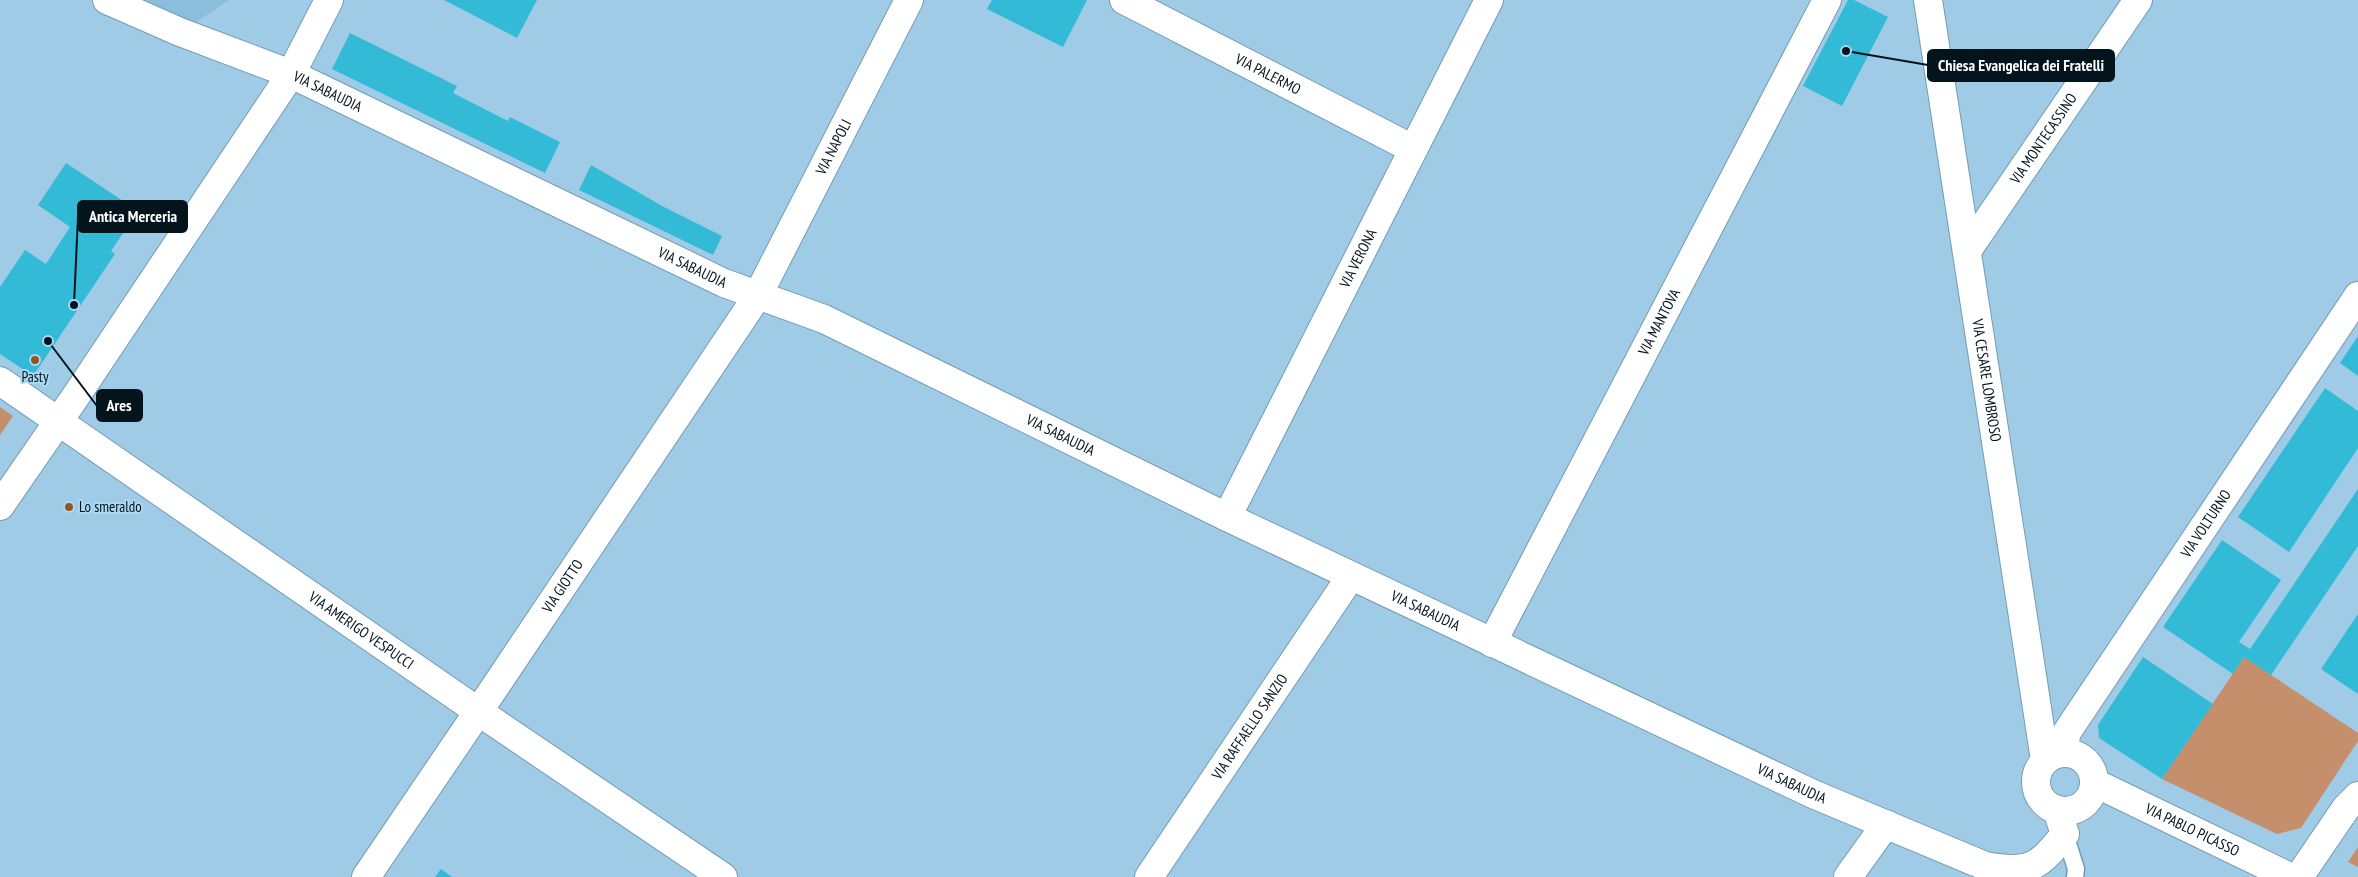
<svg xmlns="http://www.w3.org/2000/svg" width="2358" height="877" font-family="'PT Sans Narrow',sans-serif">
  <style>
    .built { fill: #8abedc }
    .green { fill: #c68f6b }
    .building { fill: #33bad6 }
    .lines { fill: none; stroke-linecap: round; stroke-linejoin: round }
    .service-casing { stroke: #719cb5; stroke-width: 19 }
    .minor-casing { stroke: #719cb5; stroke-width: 30 }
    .service { stroke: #fff; stroke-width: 16 }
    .minor { stroke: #fff; stroke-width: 28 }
    .poi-dot { fill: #955320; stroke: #abd8f3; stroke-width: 2 }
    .labels { text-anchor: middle; stroke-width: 4; stroke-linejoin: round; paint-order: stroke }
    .street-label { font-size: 15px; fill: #04141d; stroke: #abd8f3 }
    .poi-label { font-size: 15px; fill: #04141d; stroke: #abd8f3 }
    .leader { fill: none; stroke: #04141d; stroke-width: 2 }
    .callout-dot { fill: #04141d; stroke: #abd8f3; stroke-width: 2 }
    .callout { fill: #04141d; stroke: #04141d; stroke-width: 2 }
    .callout-label { font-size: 16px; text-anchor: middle; font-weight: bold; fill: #fff }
  </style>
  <rect width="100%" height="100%" fill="#9fcbe6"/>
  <!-- built -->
  <polygon class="built" points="115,0 229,0 184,30"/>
  <!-- green -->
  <g class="green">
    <polygon points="0,407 13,416 0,435"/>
    <polygon points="2244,657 2358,733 2358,741 2301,828 2277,834 2162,779"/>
    <polygon points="2358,847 2358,867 2348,862"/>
  </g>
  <!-- building -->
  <g class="building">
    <polygon points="444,0 537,0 517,38"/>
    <polygon points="992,0 1087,0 1063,47 987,9"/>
    <polygon points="1848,0 1854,0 1888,17 1842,106 1803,86"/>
    <polygon points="350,33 457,86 453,93 508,121 510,117 560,142 545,173 332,69"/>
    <polygon points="66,163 138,211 111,251 115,254 33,376 0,354 0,287 25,250 46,264 70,227 38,205"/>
    <polygon points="591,165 664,207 722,236 713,255 579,190"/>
    <polygon points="2358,336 2358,376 2340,363"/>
    <polygon points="2325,388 2358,411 2358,448 2289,552 2238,517"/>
    <polygon points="2358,489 2358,546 2271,675 2244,657 2233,674 2163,627 2222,540 2281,580 2239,642 2250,649"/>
    <polygon points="2358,614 2358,694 2321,669"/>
    <polygon points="2143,657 2213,704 2162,779 2099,738 2098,725"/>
    <polygon points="441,869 452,877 435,877"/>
  </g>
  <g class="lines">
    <defs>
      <polyline id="service" points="2065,834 2076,869 2075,877"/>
      <g id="minor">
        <path id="s1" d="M107 0 180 32 291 74 724 283 824 319 1227 517 1813 794 1985 866C2029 874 2038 868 2065 834L2057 810"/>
        <path id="s2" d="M1124 0 1413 149"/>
        <path id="s3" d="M1928 0 2045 760"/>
        <path id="s4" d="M1967 251 2138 0"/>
        <path id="s5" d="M0 381 479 712 723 877"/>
        <polyline points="0,506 78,393 291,74 329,0"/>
        <path id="s6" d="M1227 517 1489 0"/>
        <path id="s7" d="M1492 643 1827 0"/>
        <circle cx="2065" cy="782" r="29"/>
        <path id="s8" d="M2062 753 2067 732 2358 296"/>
        <path id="s9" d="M2095 783 2290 877"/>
        <path id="s10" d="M366 877 497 684 758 295 909 0"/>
        <path id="s11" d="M1149 877 1351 576"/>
        <polyline points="1848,877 1886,824"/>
        <polyline points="2299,877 2346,808 2358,796"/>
      </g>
    </defs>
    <!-- service casing -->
    <use href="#service" class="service-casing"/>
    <!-- minor casing -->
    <use href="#minor" class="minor-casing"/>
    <!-- service -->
    <use href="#service" class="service"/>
    <!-- minor -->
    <use href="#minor" class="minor"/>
  </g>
  <!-- markers -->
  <g class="poi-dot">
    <circle cx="35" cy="360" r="5"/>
    <circle cx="69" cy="507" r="5"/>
  </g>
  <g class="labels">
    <!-- street labels -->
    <g class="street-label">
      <text dy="5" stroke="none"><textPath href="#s2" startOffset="162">VIA PALERMO</textPath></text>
      <text dy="5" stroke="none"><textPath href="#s1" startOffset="239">VIA SABAUDIA</textPath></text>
      <text dy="5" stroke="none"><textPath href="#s4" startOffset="136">VIA MONTECASSINO</textPath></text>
      <text dy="5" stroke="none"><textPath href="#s10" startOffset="868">VIA NAPOLI</textPath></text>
      <text dy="5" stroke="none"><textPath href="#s6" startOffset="290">VIA VERONA</textPath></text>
      <text dy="5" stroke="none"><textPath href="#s1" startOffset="644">VIA SABAUDIA</textPath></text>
      <text dy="5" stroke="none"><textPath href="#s7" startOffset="362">VIA MANTOVA</textPath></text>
      <text dy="5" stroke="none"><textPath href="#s3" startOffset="385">VIA CESARE LOMBROSO</textPath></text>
      <text dy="5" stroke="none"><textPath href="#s1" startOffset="1049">VIA SABAUDIA</textPath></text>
      <text dy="5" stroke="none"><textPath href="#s8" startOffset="272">VIA VOLTURNO</textPath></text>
      <text dy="5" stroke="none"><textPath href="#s10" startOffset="351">VIA GIOTTO</textPath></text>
      <text dy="5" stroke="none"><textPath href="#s1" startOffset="1454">VIA SABAUDIA</textPath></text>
      <text dy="5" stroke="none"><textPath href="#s5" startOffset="439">VIA AMERIGO VESPUCCI</textPath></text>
      <text dy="5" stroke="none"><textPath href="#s11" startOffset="181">VIA RAFFAELLO SANZIO</textPath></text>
      <text dy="5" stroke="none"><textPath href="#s1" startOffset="1859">VIA SABAUDIA</textPath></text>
      <text dy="5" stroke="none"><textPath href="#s9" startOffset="108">VIA PABLO PICASSO</textPath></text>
    </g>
    <!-- poi labels -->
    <g class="poi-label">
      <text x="35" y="382">Pasty</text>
      <text x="79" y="512" text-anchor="start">Lo smeraldo</text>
    </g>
  </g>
  <!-- callouts -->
  <path class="leader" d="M1846 51L1928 65M74 305L78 216M48 341L97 406"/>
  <g class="callout-dot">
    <circle cx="1846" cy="51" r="5"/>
    <circle cx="74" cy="305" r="5"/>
    <circle cx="48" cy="341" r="5"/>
  </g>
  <g class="callout">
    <rect x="1928" y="50" width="186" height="31" rx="5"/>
    <rect x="78" y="201" width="109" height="31" rx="5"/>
    <rect x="97" y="390" width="45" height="31" rx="5"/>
  </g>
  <g class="callout-label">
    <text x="2021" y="71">Chiesa Evangelica dei Fratelli</text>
    <text x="133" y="222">Antica Merceria</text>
    <text x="119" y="411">Ares</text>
  </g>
</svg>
